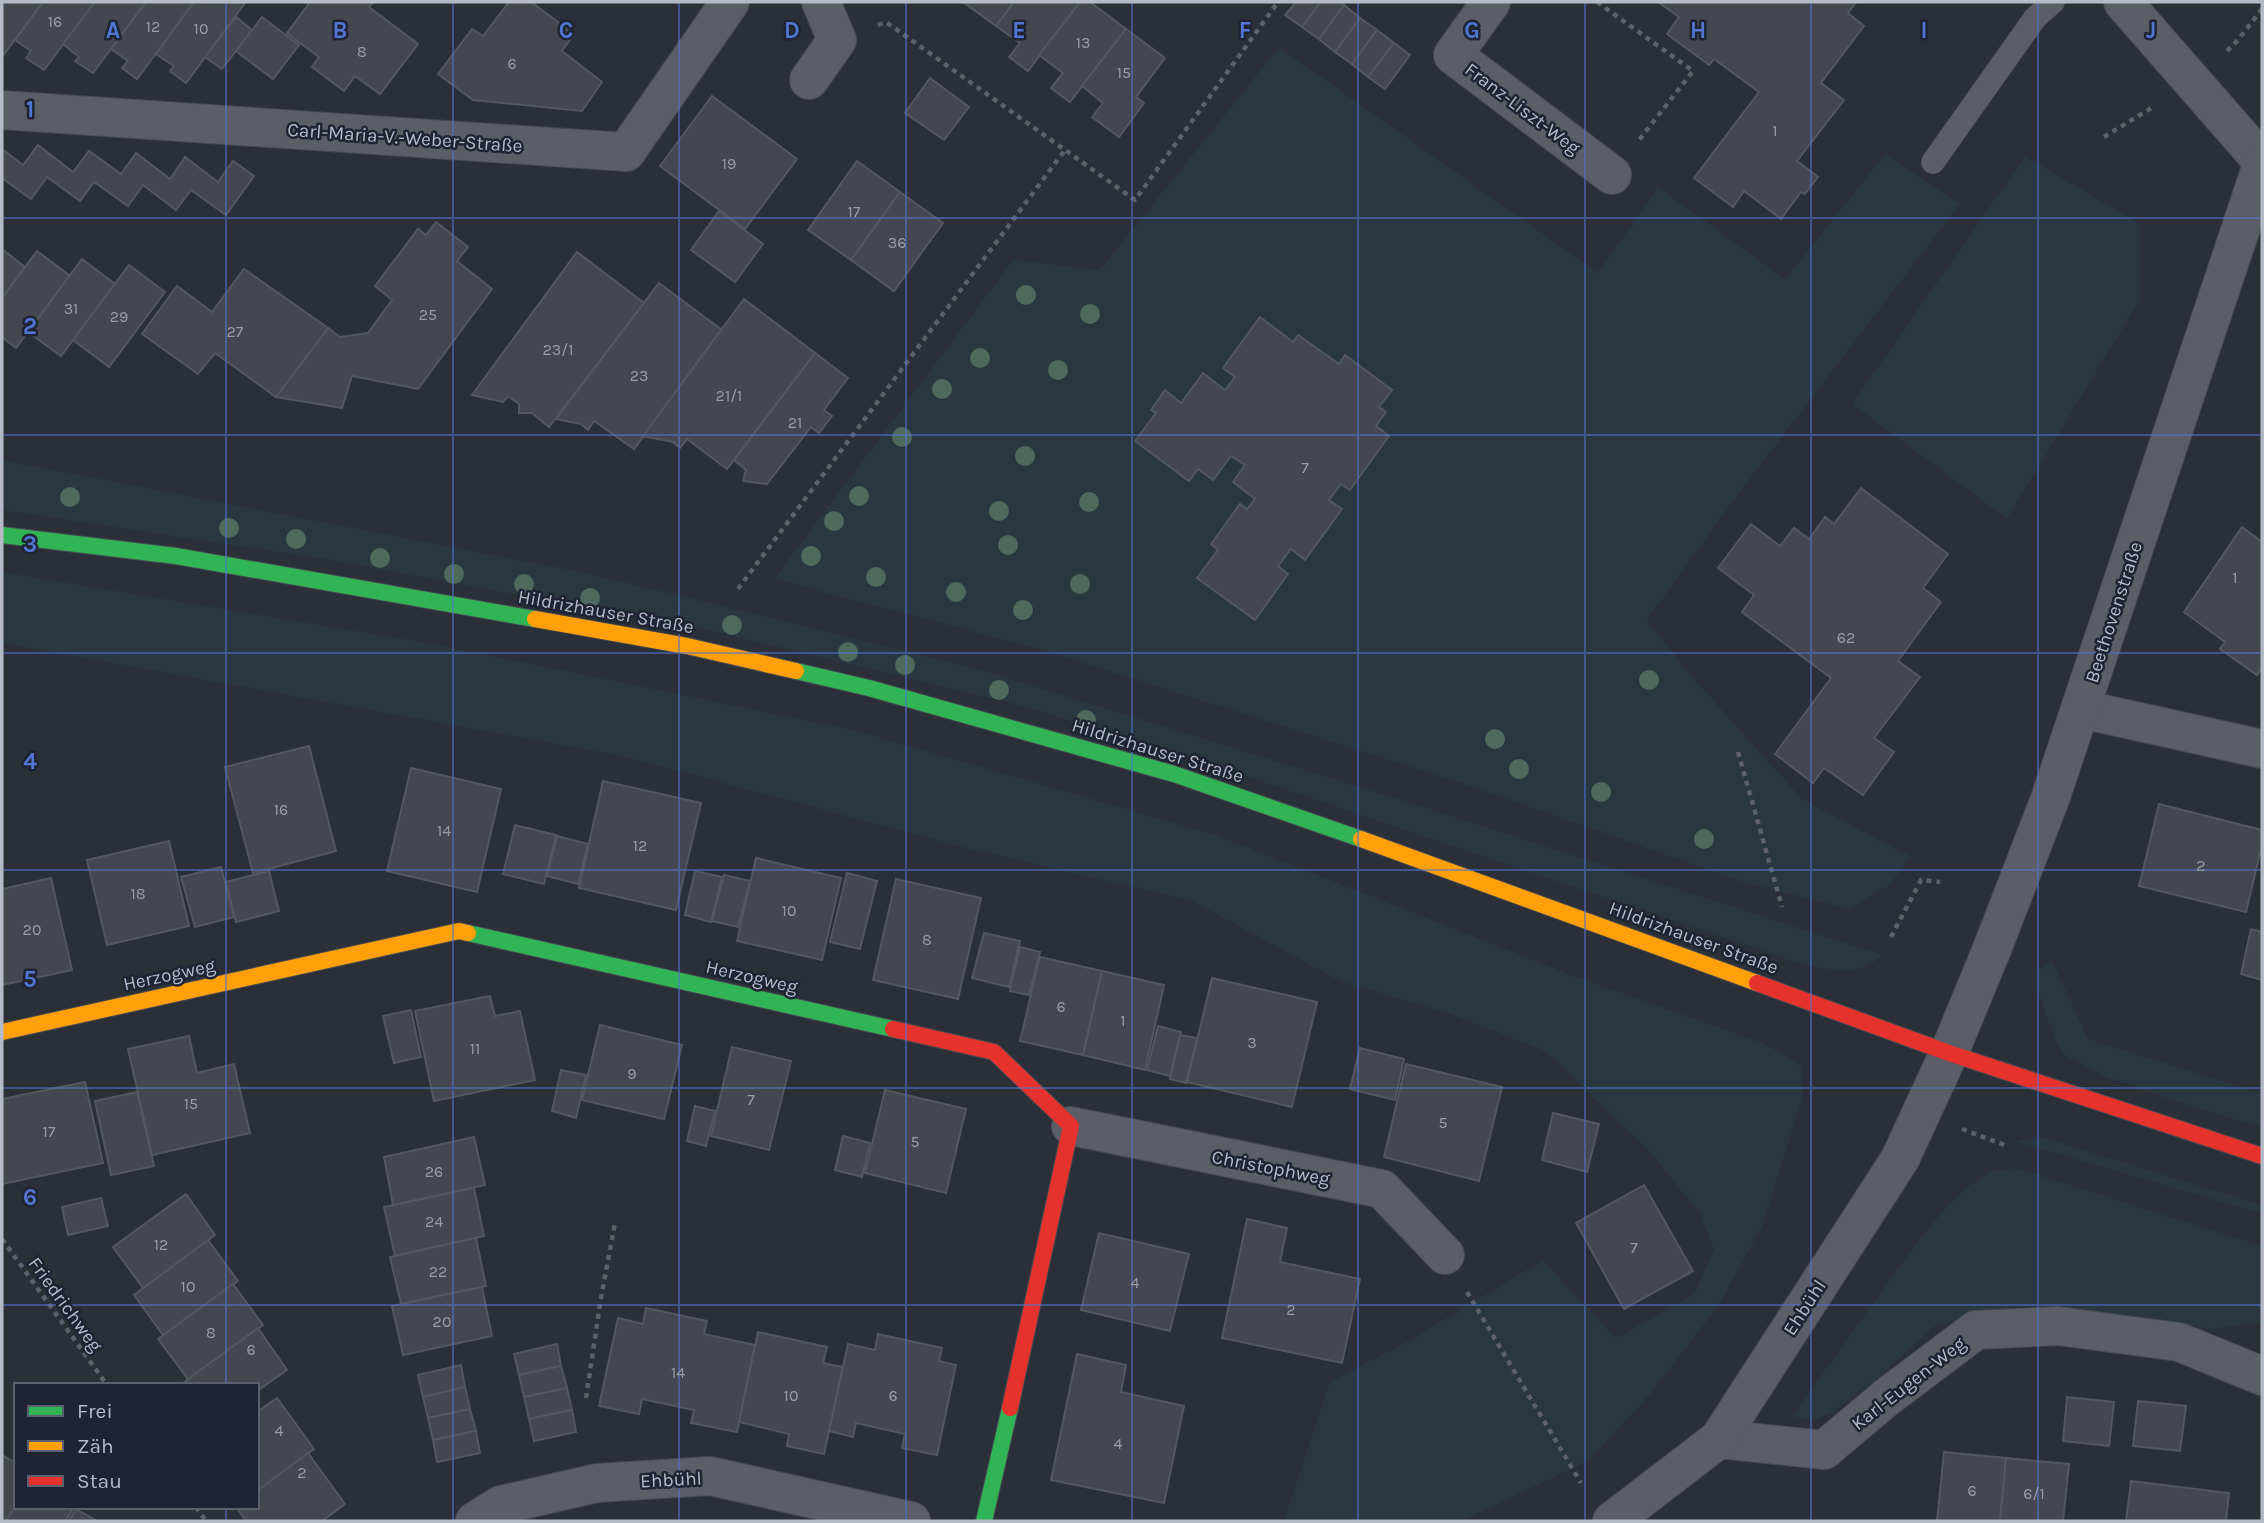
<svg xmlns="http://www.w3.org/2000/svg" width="2264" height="1523" font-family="Karla,sans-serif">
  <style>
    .green { fill: #28383e }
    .building { fill: #44474f; stroke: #53575f; stroke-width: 2 }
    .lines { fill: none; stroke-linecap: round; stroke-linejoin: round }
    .lane-casing { stroke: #474a51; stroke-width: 24 }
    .street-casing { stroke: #474a51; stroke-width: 40 }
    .fast-casing { stroke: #474a51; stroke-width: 18 }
    .slow-casing { stroke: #474a51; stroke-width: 18 }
    .jam-casing { stroke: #474a51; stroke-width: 18 }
    .path { stroke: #5d6268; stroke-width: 4.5; stroke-dasharray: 5 5; stroke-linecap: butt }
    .lane { stroke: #5b5e66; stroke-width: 23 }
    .street { stroke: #5b5e66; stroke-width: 38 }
    .fast { stroke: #30b455; stroke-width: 16 }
    .slow { stroke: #ff9f0a; stroke-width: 16 }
    .jam { stroke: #e5322d; stroke-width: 16 }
    .tree { fill: #4f695d }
    .grid { fill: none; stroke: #5274d3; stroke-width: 2; stroke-opacity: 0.55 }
    .labels { text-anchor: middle; stroke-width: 5; stroke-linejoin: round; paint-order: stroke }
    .number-label { font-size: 16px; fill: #999daa }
    .street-label { font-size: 19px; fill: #b5bac9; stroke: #1e2433 }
    .grid-label { font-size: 23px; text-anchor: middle; font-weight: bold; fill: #5274d3; stroke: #1e2433; stroke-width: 5; stroke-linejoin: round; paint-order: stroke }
  </style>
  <rect width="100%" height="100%" fill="#2b2f38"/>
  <!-- green -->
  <g class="green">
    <polygon points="1279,47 1598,273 1658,187 1785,279 1885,154 1960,204 1739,493 1647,620 1694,679 1802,799 1912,857 1888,886 1851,909 1743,882 1461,783 1039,649 774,579 1013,260 1100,270"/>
    <polygon points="2025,156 2140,224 2140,300 2007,519 1852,404"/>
    <path d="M2 460 587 573 972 667 1402 800 1883 955C1878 959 1871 964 1865 967 1844 974 1819 968 1798 963L1228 770 1027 707 708 630 324 559 2 510Z"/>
    <polygon points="2,572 428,643 854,730 1216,835 1574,976 1763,1043 1801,1065 1803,1095 1762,1227 1719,1305 1651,1393 1590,1460 1462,1521 1284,1521 1330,1382 1403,1344 1543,1260 1616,1338 1694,1294 1714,1249 1699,1212 1650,1152 1545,1051 1450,1014 1340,981 1192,901 962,847 622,756 2,643"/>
    <polygon points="2052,960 2088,1039 2262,1093 2262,1127 2199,1109 2108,1078 2064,1055 2057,1044 2038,992 2038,970"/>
    <polygon points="2045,1138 2262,1205 2262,1214 2014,1141"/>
    <polygon points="2017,1168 2262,1246 2262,1322 2214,1329 2121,1318 2008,1309 1936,1325 1876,1380 1833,1412 1813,1421 1792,1416 1915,1245 1948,1205 1966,1188 1991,1171"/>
  </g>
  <!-- building -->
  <g class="building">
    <polygon points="2,2 43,2 2,57"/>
    <polygon points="43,2 95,2 44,70 26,58 31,51 15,40"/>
    <polygon points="95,2 146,2 93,73 75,61 79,57 63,44"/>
    <polygon points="146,2 194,2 137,79 122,68 128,61 111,49"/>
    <polygon points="194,2 245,3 186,83 170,71 174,66 156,54"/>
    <polygon points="310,2 373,2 369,7 418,44 380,94 355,76 344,91 312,67 319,57 287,33"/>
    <polygon points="509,2 531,2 574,34 562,51 602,82 582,111 473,100 438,74 472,29 483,36"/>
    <polygon points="963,2 1014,2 996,26"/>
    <polygon points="1014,2 1080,2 1028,71 1009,57 1020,43 996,26"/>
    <polygon points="1080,2 1090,2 1126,29 1070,102 1051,88 1063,73 1039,55"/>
    <polygon points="1296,2 1321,2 1302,27 1285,15"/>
    <polygon points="1321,2 1339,2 1344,5 1319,39 1302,27"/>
    <polygon points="1658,2 1856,2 1848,13 1864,26 1821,83 1844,100 1797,161 1818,177 1805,194 1801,192 1781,219 1744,191 1733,207 1694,178 1759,92 1714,59 1709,65 1667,34 1679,17"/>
    <polygon points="1344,5 1360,18 1335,52 1319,39"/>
    <polygon points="236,17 252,30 222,69 205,57"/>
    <polygon points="262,17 299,45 273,79 236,51"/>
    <polygon points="1360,18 1377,30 1352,64 1335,52"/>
    <polygon points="1126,29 1165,58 1136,97 1144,103 1119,137 1092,117 1103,103 1082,86"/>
    <polygon points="1377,30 1394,43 1368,77 1352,64"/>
    <polygon points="1394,43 1410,55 1385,89 1368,77"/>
    <polygon points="930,78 969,107 944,140 905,113"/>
    <polygon points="712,96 797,159 745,229 660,166"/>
    <polygon points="38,145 73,172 89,151 121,174 136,153 170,179 185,157 218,182 233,161 254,176 226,215 191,190 176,210 143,185 128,206 94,182 80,201 47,177 31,199 2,178 2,149 23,165"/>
    <polygon points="857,161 900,192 851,260 808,230"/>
    <polygon points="900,192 943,223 894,291 851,260"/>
    <polygon points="719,211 763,244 735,282 691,250"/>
    <polygon points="436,222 468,247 457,261 492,289 418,389 352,376 342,408 276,397 328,328 340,337 368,333 392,300 375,286 418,229 426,235"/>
    <polygon points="2,249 25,267 2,298"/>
    <polygon points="37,251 70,276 16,348 2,337 2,298"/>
    <polygon points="577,252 644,303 549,427 532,413 519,413 519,404 508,396 503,402 472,395"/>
    <polygon points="82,259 115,284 61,356 28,332"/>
    <polygon points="129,265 165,292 109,367 73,340"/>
    <polygon points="244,269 328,328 276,397 215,353 198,374 142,334 177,286 212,312"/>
    <polygon points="659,283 722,330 634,449 594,421 588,430 581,424 556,419"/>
    <polygon points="744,299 815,353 727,469 687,439 680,448 673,442 643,436"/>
    <polygon points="1260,317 1293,342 1298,335 1339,364 1345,355 1392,390 1379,407 1386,412 1376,426 1389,436 1350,490 1341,484 1329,500 1342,509 1305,560 1291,549 1278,566 1288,574 1255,620 1197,578 1218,550 1211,544 1240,504 1247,509 1255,499 1233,482 1245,465 1231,456 1213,480 1198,469 1189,481 1135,441 1156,413 1151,410 1165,390 1181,403 1203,373 1225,390 1235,377 1223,368"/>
    <polygon points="815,353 848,378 824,410 832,416 819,433 811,427 767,484 743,481 746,470 734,460"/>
    <polygon points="1861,488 1948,554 1923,588 1941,602 1898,661 1920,677 1874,738 1894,752 1863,795 1824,768 1813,783 1775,754 1831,678 1742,612 1754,595 1718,568 1751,524 1780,546 1794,528 1809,539 1825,517 1834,524"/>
    <polygon points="2242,527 2262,542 2262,668 2257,675 2220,649 2225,642 2184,612"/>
    <polygon points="309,746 336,851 253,873 225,767"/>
    <polygon points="411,768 501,789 477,892 387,871"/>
    <polygon points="603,781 701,803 676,910 579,888"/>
    <polygon points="2159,804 2262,830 2262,845 2246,912 2139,886"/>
    <polygon points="515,825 556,835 544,884 503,874"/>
    <polygon points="557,836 588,844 578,884 547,876"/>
    <polygon points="169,841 189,926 107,945 87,860"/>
    <polygon points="756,858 841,878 822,960 737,941"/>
    <polygon points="221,867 234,917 195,927 181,877"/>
    <polygon points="269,871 279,911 236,922 226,882"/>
    <polygon points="695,871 722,877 711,922 685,915"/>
    <polygon points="847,873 877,881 860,949 830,942"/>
    <polygon points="724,875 750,881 738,927 712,921"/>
    <polygon points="51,878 72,970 2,985 2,889"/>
    <polygon points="896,879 981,898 958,999 873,980"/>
    <polygon points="2251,929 2262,932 2262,980 2241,974"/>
    <polygon points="984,933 1020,941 1009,987 972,978"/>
    <polygon points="1020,947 1040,952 1029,995 1010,991"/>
    <polygon points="1040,957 1102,971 1083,1055 1020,1041"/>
    <polygon points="1102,971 1164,985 1145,1070 1083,1055"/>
    <polygon points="1212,978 1317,1002 1292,1107 1187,1082"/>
    <polygon points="490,996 495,1016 520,1011 535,1080 434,1101 415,1011"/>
    <polygon points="411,1010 421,1057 394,1063 383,1016"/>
    <polygon points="600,1025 682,1045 664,1119 582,1100"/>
    <polygon points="1158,1026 1181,1032 1170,1076 1147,1070"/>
    <polygon points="1180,1035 1197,1038 1186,1083 1170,1079"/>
    <polygon points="189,1036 197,1073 234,1064 250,1133 152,1155 128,1049"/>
    <polygon points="732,1047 791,1061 769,1150 711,1136"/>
    <polygon points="1360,1048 1404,1059 1395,1100 1350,1089"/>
    <polygon points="1406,1064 1502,1087 1479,1181 1384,1157"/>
    <polygon points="561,1070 586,1075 576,1118 552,1111"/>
    <polygon points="85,1082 103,1163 2,1184 2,1099"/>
    <polygon points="885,1090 966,1109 946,1193 865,1173"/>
    <polygon points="137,1092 154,1166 111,1175 95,1101"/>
    <polygon points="695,1106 715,1111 706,1146 687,1141"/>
    <polygon points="1553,1113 1599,1124 1587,1172 1542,1160"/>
    <polygon points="843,1136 870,1143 862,1177 835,1170"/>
    <polygon points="474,1137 485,1185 393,1205 384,1157"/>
    <polygon points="1644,1185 1693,1271 1624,1309 1576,1223"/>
    <polygon points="474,1188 484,1236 395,1256 384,1207"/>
    <polygon points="186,1194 215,1235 143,1288 113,1247"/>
    <polygon points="101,1198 108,1226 68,1235 62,1207"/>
    <polygon points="1247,1219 1287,1228 1280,1262 1360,1279 1342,1363 1222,1338"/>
    <polygon points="1099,1233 1189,1254 1170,1331 1081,1310"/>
    <polygon points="476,1238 486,1286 401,1304 390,1257"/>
    <polygon points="208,1240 238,1281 163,1335 134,1295"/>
    <polygon points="233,1284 263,1325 188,1379 158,1339"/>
    <polygon points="482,1287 492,1336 403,1355 392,1306"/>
    <polygon points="646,1308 707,1321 704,1334 755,1345 737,1432 691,1423 694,1410 642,1399 639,1414 599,1406 618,1318 643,1324"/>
    <polygon points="258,1328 287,1370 257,1391 257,1385 185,1385 183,1383"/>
    <polygon points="758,1332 827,1347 823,1363 843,1367 824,1454 787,1446 789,1434 739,1422"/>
    <polygon points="878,1334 942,1348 939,1361 956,1365 937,1455 902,1448 905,1434 856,1423 853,1437 829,1431 848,1344 875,1350"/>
    <polygon points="557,1344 561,1366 519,1375 514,1354"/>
    <polygon points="1077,1354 1126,1365 1121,1392 1184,1406 1164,1503 1051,1480"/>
    <polygon points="461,1365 465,1387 423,1397 418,1375"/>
    <polygon points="561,1366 567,1388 524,1397 519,1375"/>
    <polygon points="465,1387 470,1409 428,1418 423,1397"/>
    <polygon points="567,1388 572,1410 529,1419 524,1397"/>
    <polygon points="2067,1397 2114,1402 2109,1446 2063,1441"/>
    <polygon points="277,1398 314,1449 257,1491 257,1412"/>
    <polygon points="2138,1401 2186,1406 2180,1451 2133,1446"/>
    <polygon points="470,1409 476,1431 433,1440 428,1418"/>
    <polygon points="572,1410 576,1432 534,1441 529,1419"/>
    <polygon points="476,1431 480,1453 437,1462 433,1440"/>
    <polygon points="1944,1452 2006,1458 2000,1521 1937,1521"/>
    <polygon points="308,1453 345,1504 322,1521 246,1521 236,1507 257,1507 257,1491"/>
    <polygon points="2,1455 16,1463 16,1505 6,1521 2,1521"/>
    <polygon points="2006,1458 2069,1464 2063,1521 2000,1521"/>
    <polygon points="2131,1481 2229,1493 2226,1521 2126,1521"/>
    <polygon points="16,1505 16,1507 74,1507 66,1521 6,1521"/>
    <polygon points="76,1509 97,1521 69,1521"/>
  </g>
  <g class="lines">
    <defs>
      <polyline id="lane" points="1933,162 2035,18 2053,2"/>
      <g id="street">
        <polyline points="1491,2 1453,55 1612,175"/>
        <polyline points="2123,2 2262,161"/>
        <polyline points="809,80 837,40 821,2"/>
        <polyline points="2,110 626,152 730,2"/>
        <polyline points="2081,709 2262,749"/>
        <polyline points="1071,1126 1382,1189 1445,1255"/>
        <polyline points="1719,1439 1824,1450 1887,1397 1976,1330 2058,1326 2179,1342 2262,1376"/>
        <polyline points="475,1521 501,1505 597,1483 710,1476 911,1521"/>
        <polyline points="1612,1521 1719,1439 1900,1159 1949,1053 1992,949 2050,799 2262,165"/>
      </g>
      <g id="fast">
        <polyline points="2,535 176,556 535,619"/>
        <polyline points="796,671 869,688 1174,774 1361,839"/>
        <polyline points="468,933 893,1029"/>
        <polyline points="984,1521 1010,1408"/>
      </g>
      <g id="slow">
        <polyline points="535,619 687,646 796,671"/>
        <polyline points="1361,839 1757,983"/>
        <polyline points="2,1032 459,931 468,933"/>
      </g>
      <g id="jam">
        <polyline points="1757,983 1949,1053 2262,1156"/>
        <polyline points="893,1029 994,1052 1071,1126 1010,1408"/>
      </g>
    </defs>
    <!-- lane casing -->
    <use href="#lane" class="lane-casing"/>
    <!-- street casing -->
    <use href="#street" class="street-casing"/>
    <!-- fast casing -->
    <use href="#fast" class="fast-casing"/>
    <!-- slow casing -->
    <use href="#slow" class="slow-casing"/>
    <!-- jam casing -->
    <use href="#jam" class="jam-casing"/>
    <!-- path -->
    <g class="path">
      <polyline points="1597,2 1693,71 1639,140"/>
      <polyline points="878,25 886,22 1135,200 1278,2"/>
      <polyline points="2227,51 2238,40 2262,9"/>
      <polyline points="2104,137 2153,107"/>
      <polyline points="738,589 1065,150"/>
      <polyline points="1738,752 1782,907"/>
      <polyline points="1891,937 1921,880 1940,882"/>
      <polyline points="1962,1129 2007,1146"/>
      <polyline points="2,1239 107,1385"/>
      <polyline points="1467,1292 1581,1483"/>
      <polyline points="586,1398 601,1298 615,1223"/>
      <polyline points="196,1507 206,1521"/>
    </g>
    <!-- lane -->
    <use href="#lane" class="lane"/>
    <!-- street -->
    <use href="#street" class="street"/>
    <!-- fast -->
    <use href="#fast" class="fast"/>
    <!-- slow -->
    <use href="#slow" class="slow"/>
    <!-- jam -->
    <use href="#jam" class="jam"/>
  </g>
  <!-- trees -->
  <g class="tree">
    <circle cx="1026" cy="295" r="10"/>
    <circle cx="1090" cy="314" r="10"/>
    <circle cx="980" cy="358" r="10"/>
    <circle cx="1058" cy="370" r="10"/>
    <circle cx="942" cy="389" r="10"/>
    <circle cx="902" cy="437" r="10"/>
    <circle cx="1025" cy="456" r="10"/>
    <circle cx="859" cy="496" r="10"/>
    <circle cx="70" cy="497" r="10"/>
    <circle cx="1089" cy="502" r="10"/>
    <circle cx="999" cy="511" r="10"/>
    <circle cx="834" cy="521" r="10"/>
    <circle cx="229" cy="528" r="10"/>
    <circle cx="296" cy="539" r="10"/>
    <circle cx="1008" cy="545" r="10"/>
    <circle cx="811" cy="556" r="10"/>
    <circle cx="380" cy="558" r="10"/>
    <circle cx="454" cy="574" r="10"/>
    <circle cx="876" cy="577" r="10"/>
    <circle cx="524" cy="584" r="10"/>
    <circle cx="1080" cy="584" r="10"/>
    <circle cx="956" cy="592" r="10"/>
    <circle cx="590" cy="598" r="10"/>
    <circle cx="1023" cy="610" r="10"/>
    <circle cx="732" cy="625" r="10"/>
    <circle cx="848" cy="652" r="10"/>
    <circle cx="905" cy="665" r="10"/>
    <circle cx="1649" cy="680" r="10"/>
    <circle cx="999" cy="690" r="10"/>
    <circle cx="1086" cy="720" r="10"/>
    <circle cx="1495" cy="739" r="10"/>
    <circle cx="1519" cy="769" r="10"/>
    <circle cx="1601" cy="792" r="10"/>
    <circle cx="1704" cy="839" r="10"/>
  </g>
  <!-- grid -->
  <path class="grid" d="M226 2V1385M453 2V1521M679 2V1521M906 2V1521M1132 2V1521M1358 2V1521M1585 2V1521M1811 2V1521M2038 2V1521M2 218H2262M2 435H2262M2 653H2262M2 870H2262M2 1088H2262M2 1305H2262M226 1507V1521"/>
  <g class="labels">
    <!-- number labels -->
    <g class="number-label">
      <text x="55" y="27">16</text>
      <text x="153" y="32">12</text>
      <text x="201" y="34">10</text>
      <text x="1083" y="48">13</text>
      <text x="362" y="57">8</text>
      <text x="512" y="69">6</text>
      <text x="1124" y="78">15</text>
      <text x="1775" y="136">1</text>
      <text x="729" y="169">19</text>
      <text x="854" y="217">17</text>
      <text x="897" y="248">36</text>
      <text x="71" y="314">31</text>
      <text x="428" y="320">25</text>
      <text x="119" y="322">29</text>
      <text x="235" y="337">27</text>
      <text x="558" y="355">23/1</text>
      <text x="639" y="381">23</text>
      <text x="729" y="401">21/1</text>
      <text x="795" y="428">21</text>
      <text x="1305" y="473">7</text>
      <text x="2235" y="583">1</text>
      <text x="1846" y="643">62</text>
      <text x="281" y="815">16</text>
      <text x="444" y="836">14</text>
      <text x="640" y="851">12</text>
      <text x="2201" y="871">2</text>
      <text x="138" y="899">18</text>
      <text x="789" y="916">10</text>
      <text x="32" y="935">20</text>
      <text x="927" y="945">8</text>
      <text x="1061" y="1012">6</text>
      <text x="1123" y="1026">1</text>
      <text x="1252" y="1048">3</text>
      <text x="475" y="1054">11</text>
      <text x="632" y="1079">9</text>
      <text x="751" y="1105">7</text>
      <text x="191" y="1109">15</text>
      <text x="1443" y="1128">5</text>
      <text x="49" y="1137">17</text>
      <text x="915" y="1147">5</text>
      <text x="434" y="1177">26</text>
      <text x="434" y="1227">24</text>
      <text x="161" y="1250">12</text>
      <text x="1634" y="1253">7</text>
      <text x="438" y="1277">22</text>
      <text x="1135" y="1288">4</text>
      <text x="188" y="1292">10</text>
      <text x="1291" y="1315">2</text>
      <text x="442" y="1327">20</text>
      <text x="211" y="1338">8</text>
      <text x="251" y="1355">6</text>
      <text x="678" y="1378">14</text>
      <text x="791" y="1401">10</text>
      <text x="893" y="1401">6</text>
      <text x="279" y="1436">4</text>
      <text x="1118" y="1449">4</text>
      <text x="302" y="1478">2</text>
      <text x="1972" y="1496">6</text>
      <text x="2034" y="1499">6/1</text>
    </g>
    <!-- street labels -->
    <g class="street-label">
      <text transform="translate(1523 108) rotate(37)" y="7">Franz-Liszt-Weg</text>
      <text transform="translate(405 137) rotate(4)" y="7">Carl-Maria-V.-Weber-Straße</text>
      <text transform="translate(606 611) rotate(10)" y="7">Hildrizhauser Straße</text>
      <text transform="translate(2113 612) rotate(-72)" y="7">Beethovenstraße</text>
      <text transform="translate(1158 750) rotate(17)" y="7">Hildrizhauser Straße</text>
      <text transform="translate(1694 937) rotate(20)" y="7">Hildrizhauser Straße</text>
      <text transform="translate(169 974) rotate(-12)" y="7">Herzogweg</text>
      <text transform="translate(752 976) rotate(13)" y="7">Herzogweg</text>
      <text transform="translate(1271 1167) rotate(11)" y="7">Christophweg</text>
      <text transform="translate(66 1304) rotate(54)" y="7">Friedrichweg</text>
      <text transform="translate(1804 1307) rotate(-57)" y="7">Ehbühl</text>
      <text transform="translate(1908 1383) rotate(-38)" y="7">Karl-Eugen-Weg</text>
      <text transform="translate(671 1479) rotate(-3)" y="7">Ehbühl</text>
    </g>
  </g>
  <g class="grid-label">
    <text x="113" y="38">A</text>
    <text x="340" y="38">B</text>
    <text x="566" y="38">C</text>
    <text x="792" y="38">D</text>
    <text x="1019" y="38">E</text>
    <text x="1245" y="38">F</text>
    <text x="1472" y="38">G</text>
    <text x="1698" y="38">H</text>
    <text x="1924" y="38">I</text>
    <text x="2151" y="38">J</text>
    <text x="30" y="117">1</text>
    <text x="30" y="334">2</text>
    <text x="30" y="552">3</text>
    <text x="30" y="769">4</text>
    <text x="30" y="987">5</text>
    <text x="30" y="1205">6</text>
  </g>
  <!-- border -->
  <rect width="2264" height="1523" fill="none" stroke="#b5bac9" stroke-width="7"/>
  <!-- legend -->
  <rect x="14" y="1383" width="245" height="126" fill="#1e2433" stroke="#5a606f" stroke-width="2"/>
  <rect x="28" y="1406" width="35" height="10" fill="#30b455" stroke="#5a606f" stroke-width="2"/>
  <text x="77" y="1418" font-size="21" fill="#b5bac9">Frei</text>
  <rect x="28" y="1441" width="35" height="10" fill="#ff9f0a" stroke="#5a606f" stroke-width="2"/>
  <text x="77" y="1453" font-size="21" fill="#b5bac9">Zäh</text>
  <rect x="28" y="1476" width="35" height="10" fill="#e5322d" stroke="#5a606f" stroke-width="2"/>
  <text x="77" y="1488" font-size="21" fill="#b5bac9">Stau</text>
</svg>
